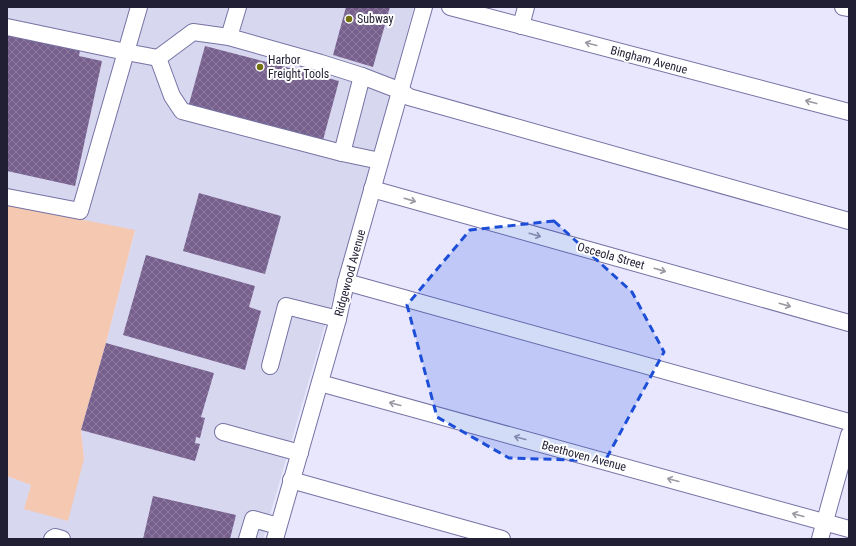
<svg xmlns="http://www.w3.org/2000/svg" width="856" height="546" font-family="'Roboto Condensed',sans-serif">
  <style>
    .built { fill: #d8d7f0 }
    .green { fill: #f5c8b1 }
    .building { fill: url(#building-cross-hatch) }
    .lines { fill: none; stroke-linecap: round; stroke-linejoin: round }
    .minor-casing { stroke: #7672a3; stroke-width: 18 }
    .minor { stroke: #fff; stroke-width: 16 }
    .oneway { stroke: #9b9aa3 }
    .marked { fill: #1d4ed8; fill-opacity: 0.2; stroke: #1d4ed8; stroke-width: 3; stroke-dasharray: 8 5; stroke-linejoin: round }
    .poi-dot { fill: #737012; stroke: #fff; stroke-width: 1.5 }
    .labels { text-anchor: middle; stroke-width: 4; stroke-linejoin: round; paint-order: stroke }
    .poi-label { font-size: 12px; fill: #201f33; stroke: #fff; text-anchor: start }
    .street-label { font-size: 12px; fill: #201f33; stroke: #fff }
  </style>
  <defs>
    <pattern id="building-cross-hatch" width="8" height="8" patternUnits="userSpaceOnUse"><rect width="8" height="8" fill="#77608e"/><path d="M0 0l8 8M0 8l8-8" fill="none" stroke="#8c7c9e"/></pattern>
  </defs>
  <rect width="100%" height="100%" fill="#e8e7fe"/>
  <!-- built -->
  <polygon class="built" points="7,7 414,7 369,173 263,539 7,539 7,476 31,485 24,509 84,459 81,430 106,343 135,231 7,205"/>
  <!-- green -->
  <polygon class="green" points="7,205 135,230 106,343 81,430 84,459 68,521 24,509 31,485 7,476"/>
  <!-- building -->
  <g class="building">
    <polygon points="346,7 390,7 373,67 333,55"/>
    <polygon points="7,34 80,50 79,56 102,61 75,186 7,171"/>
    <polygon points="205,46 339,81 323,140 189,104"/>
    <polygon points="199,193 281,216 265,274 183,251"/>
    <polygon points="146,255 255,286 249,307 261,311 245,370 123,335"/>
    <polygon points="106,343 214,373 201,417 205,418 200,438 196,437 195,443 200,444 195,461 81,430"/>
    <polygon points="153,496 236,515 230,539 143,539"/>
  </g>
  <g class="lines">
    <defs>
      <g id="minor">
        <polyline points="139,7 126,52 158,58 193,32 229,37"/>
        <polyline points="238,7 229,37 321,63 362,76 342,153 380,161"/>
        <polyline points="450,7 849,112"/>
        <polyline points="843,7 849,8"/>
        <polyline points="521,26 526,7"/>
        <polyline points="7,27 126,52 80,211 7,197"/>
        <polyline points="158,58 172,96 182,111 342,153"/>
        <polyline points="362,76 401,91 409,97 849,221"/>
        <polyline points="372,189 849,323"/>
        <polyline points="346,282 849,422"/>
        <polyline points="270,366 286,306 338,319"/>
        <polyline points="320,383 849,529"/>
        <polyline points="223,432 300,453"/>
        <polyline points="291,480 502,539"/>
        <polyline points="52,539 55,537 62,539"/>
        <polyline points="247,539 253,519 278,526"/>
        <polyline points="275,539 338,319 346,282 424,7"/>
        <polyline points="820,539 849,435"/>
      </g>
    </defs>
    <!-- minor casing -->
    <use href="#minor" class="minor-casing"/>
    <!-- minor -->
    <use href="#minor" class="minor"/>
  </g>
  <!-- one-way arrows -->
  <defs><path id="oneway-shaft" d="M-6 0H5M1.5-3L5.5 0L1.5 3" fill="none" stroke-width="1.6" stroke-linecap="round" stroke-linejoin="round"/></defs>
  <g class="oneway">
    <use href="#oneway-shaft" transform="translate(591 44) rotate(-165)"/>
    <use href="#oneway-shaft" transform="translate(811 102) rotate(-165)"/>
    <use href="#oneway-shaft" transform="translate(410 200) rotate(16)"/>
    <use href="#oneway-shaft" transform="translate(535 235) rotate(16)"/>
    <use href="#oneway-shaft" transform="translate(660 270) rotate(16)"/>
    <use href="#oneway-shaft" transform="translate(785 305) rotate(16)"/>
    <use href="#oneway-shaft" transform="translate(395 404) rotate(-165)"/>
    <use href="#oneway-shaft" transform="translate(520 438) rotate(-165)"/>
    <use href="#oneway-shaft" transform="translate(673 480) rotate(-165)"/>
    <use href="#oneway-shaft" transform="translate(798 515) rotate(-165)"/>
  </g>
  <!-- marked area -->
  <path class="marked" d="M554 221 632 292 664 352 605 461 509 458 437 417 407 305 470 230Z"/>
  <!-- markers -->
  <g class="poi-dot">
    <circle cx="349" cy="19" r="4"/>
    <circle cx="260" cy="67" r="4"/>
  </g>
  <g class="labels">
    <!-- poi labels -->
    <g class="poi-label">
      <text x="357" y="23">Subway</text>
      <text x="268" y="64">Harbor<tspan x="268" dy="14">Freight Tools</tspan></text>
    </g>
    <!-- street labels -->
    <g class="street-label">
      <text transform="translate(649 60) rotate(15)" y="4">Bingham Avenue</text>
      <text transform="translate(611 256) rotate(16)" y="4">Osceola Street</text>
      <text transform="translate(350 273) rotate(-75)" y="4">Ridgewood Avenue</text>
      <text transform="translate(584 456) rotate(15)" y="4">Beethoven Avenue</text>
    </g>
  </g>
  <!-- border -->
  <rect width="856" height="546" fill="none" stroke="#201f33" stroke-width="16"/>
</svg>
